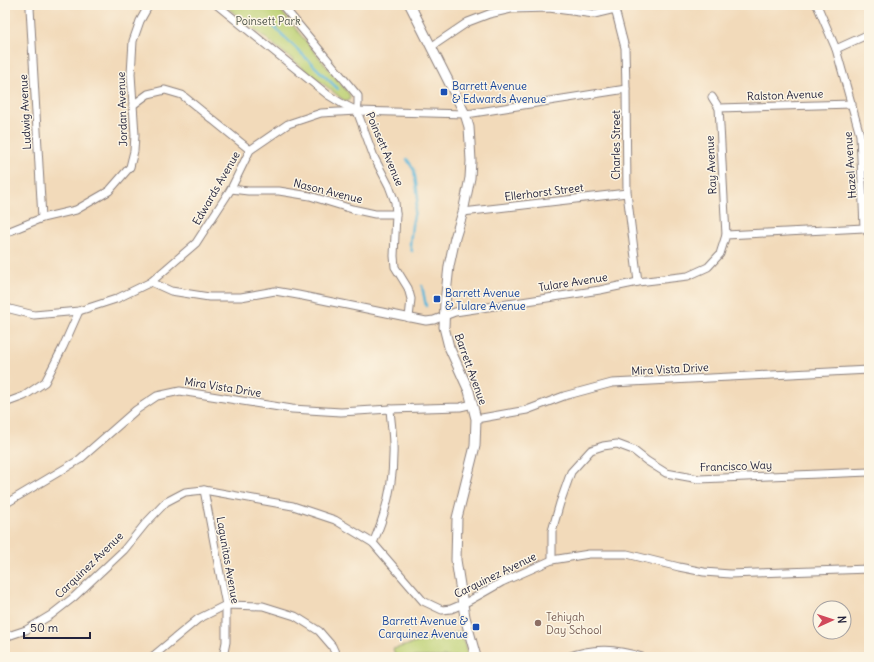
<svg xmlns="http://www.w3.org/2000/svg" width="874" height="662" font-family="Delius,sans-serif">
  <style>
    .green { fill: #bdd174; stroke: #707a58 }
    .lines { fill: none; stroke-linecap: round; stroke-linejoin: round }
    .stream { stroke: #5cb7da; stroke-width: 2.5 }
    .minor-casing { stroke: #8a7e7a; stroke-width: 9 }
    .tertiary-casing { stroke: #8a7e7a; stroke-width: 11 }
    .minor { stroke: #fff; stroke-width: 7 }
    .tertiary { stroke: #fff; stroke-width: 9 }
    .transit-dot { fill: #1a4fb4; stroke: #fcf5e5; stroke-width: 1.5 }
    .education-dot { fill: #8d6e63; stroke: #fcf5e5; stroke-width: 1.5 }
    .labels { text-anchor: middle; stroke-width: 3; stroke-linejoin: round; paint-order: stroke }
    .park-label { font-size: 11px; fill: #50574c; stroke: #fcf5e5 }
    .transit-label { font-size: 11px; fill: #164399; stroke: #fcf5e5; text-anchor: start }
    .street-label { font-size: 11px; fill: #22223b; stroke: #fcf5e5 }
    .education-label { font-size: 11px; fill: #785e54; stroke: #fcf5e5; text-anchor: start }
  </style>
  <rect width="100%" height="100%" fill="#fcf5e5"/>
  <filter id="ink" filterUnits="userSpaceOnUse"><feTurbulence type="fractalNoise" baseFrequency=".025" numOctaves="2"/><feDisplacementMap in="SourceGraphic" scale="8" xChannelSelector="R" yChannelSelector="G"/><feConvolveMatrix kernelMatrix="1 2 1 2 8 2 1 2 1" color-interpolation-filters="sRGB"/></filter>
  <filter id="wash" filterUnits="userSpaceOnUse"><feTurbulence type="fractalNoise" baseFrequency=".012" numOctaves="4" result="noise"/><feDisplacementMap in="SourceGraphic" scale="16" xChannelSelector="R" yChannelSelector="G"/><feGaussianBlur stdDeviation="0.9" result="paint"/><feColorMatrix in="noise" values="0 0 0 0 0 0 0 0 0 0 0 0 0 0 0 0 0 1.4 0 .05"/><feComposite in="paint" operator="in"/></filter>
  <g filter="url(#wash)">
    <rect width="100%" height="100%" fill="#f2daba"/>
    <!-- green -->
    <g class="green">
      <polygon points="224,5 276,5 349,94 350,98 348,101 345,101 331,90"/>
      <polygon points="461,631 468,657 396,657 393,649"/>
    </g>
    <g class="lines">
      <!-- stream -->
      <g class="stream">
        <polyline points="269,22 338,89"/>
        <polyline points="407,159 414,170 418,197 412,225 410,244 412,251"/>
        <polyline points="422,286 426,306"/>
      </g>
    </g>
  </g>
  <g filter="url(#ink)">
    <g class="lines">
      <defs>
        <g id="minor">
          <polyline points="32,5 30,8 42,218"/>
          <polyline points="217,5 328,95 341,103 357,111 374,157 389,186 395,202 396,214 394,256 395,267 408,288 411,299 409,318"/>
          <polyline points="282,5 358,96 358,104 357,111"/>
          <polyline points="817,5 836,49 860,135 864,228 869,234"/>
          <polyline points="615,9 625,48 626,89 627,193 638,282"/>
          <polyline points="431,47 468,22 489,14 511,9 549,8 594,14 615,9 618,5"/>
          <polyline points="836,49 869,34"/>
          <polyline points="712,97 719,108 726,235"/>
          <polyline points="133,105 148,94 165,90 182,95 250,150"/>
          <polyline points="719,108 852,104"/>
          <polyline points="231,189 248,191 279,191 310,196 352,209 375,214 396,214"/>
          <polyline points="463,212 627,193"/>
          <polyline points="5,233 42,218 76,210 109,191 130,167 134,151 135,135 131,74 133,41 140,21 149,5"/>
          <polyline points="151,282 171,291 209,297 241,297 275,291 298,295 426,321 434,320 455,312 600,290 638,282 688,276 708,267 720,254 726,235 864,228"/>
          <polyline points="5,306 10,309 34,315 79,311 116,299 151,282 196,243 231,189 250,150 288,124 321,113 357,111 465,114 473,113 626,89"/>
          <polyline points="5,403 24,396 45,382 63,347 79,311"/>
          <polyline points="476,419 527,410 564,396 612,383 869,370"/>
          <polyline points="204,490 226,605 226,642 223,657"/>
          <polyline points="5,504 79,460 136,410 157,396 180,391 292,409 341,412 390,409 460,407 473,404"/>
          <path d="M373 543C385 516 393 485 393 455 394 440 391 424 390 409"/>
          <polyline points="552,560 552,531 560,503 571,472 591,450 603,446 617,444 633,450 647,461 666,473 699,479 869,472"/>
          <polyline points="5,637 26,630 51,615 74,597 124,550 145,524 166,502 185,492 204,490 293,506 335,520 373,543 423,601 442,610 451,609 463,604 474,598 502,582 552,560 589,554 627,554 679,567 704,572 730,574 869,569"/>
          <polyline points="152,657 198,619 226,605 263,606 295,616 319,631 332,646 337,657"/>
          <path d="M568 657C594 647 616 649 642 657"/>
        </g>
        <polyline id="tertiary" points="410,5 465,114 469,127 470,143 471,161 470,178 463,212 455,238 449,266 445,303 444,327 449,347 469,391 476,419 475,446 457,518 456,560 465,617 476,657"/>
      </defs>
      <!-- minor casing -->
      <use href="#minor" class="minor-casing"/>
      <!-- tertiary casing -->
      <use href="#tertiary" class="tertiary-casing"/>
      <!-- minor -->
      <use href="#minor" class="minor"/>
      <!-- tertiary -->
      <use href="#tertiary" class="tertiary"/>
    </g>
  </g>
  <!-- markers -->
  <g class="transit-dot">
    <rect x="440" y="88" width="8" height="8" rx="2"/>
    <rect x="433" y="295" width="8" height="8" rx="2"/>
    <rect x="472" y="623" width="8" height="8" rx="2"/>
  </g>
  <circle class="education-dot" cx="538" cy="623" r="4"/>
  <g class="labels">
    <!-- park labels -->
    <g class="park-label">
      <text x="268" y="25">Poinsett Park</text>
    </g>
    <!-- transit labels -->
    <g class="transit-label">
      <text x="452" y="90">Barrett Avenue<tspan x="452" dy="13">&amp; Edwards Avenue</tspan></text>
      <text x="445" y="297">Barrett Avenue<tspan x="445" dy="13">&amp; Tulare Avenue</tspan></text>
      <text x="468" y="625" text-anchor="end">Barrett Avenue &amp;<tspan x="468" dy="13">Carquinez Avenue</tspan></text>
    </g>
    <!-- street labels -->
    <g class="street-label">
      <text transform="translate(785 95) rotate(-2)" y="4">Ralston Avenue</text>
      <text transform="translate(122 109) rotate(-92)" y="4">Jordan Avenue</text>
      <text transform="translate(25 112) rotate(-93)" y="4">Ludwig Avenue</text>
      <text transform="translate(616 145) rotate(-90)" y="4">Charles Street</text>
      <text transform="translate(385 149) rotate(67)" y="4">Poinsett Avenue</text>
      <text transform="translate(711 165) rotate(-93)" y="4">Ray Avenue</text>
      <text transform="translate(850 165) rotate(-94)" y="4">Hazel Avenue</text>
      <text transform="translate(216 188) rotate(-60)" y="4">Edwards Avenue</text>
      <text transform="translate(328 191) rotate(14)" y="4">Nason Avenue</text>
      <text transform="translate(544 192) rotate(-7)" y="4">Ellerhorst Street</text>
      <text transform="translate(573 282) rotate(-9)" y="4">Tulare Avenue</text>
      <text transform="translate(471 369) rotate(70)" y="4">Barrett Avenue</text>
      <text transform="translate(670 369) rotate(-3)" y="4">Mira Vista Drive</text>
      <text transform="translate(223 387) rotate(9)" y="4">Mira Vista Drive</text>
      <text transform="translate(736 466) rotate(-2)" y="4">Francisco Way</text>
      <text transform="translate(228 560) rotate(80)" y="4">Lagunitas Avenue</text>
      <text transform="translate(89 565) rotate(-44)" y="4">Carquinez Avenue</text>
      <text transform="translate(495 575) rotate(-26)" y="4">Carquinez Avenue</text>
    </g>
    <!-- education labels -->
    <g class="education-label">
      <text x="546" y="621">Tehiyah<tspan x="546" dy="13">Day School</tspan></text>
    </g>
  </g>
  <!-- margin -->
  <rect width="874" height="662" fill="none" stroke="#fcf5e5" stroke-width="20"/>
  <!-- north arrow -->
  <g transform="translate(832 620) rotate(87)"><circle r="19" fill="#fcf5e5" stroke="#a5a1a1"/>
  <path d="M0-3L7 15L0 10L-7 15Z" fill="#d1495b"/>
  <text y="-6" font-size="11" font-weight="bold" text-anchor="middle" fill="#22223b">N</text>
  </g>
  <!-- scale -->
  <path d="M24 632v6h66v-6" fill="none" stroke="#22223b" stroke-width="2"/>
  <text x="30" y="632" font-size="12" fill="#22223b" stroke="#fcf5e5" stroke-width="3" paint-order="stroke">50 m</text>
</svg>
